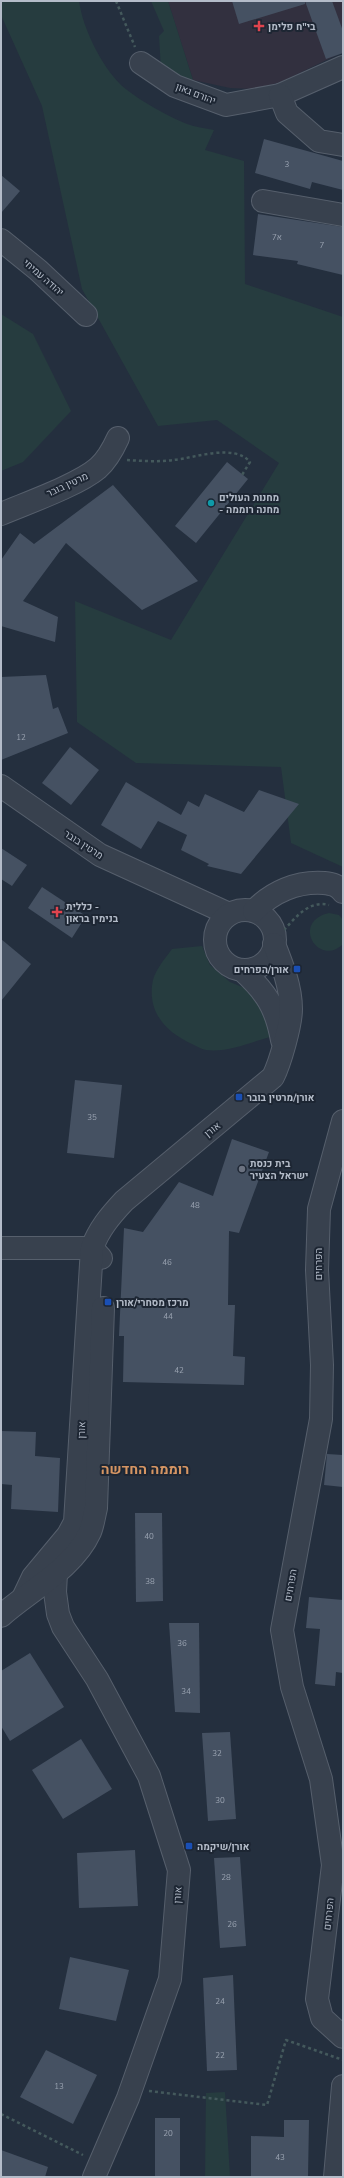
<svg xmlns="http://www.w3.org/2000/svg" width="344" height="2178" font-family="'Nunito Sans',Heebo,sans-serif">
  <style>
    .medical { fill: #32303f }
    .green { fill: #263c3f }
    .building { fill: #455162 }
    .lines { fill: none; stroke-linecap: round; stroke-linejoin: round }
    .minor-casing { stroke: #565f6c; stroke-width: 24 }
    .path { stroke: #44595c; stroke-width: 2.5; stroke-dasharray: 3 3; stroke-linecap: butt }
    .minor { stroke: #38414e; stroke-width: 22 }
    .health-dot { fill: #e0444e; stroke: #1d2633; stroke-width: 1.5 }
    .culture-dot { fill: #0f9aa8; stroke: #1d2633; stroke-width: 1.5 }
    .transit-dot { fill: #1a4fb4; stroke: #1d2633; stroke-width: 1.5 }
    .worship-dot { fill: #6b7280; stroke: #1d2633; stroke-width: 1.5 }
    .labels { text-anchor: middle; stroke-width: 4; stroke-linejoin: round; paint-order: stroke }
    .number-label { font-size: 8px; fill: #98a1af }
    .poi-label { font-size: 10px; font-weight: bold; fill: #b4bcc9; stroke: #1d2633; text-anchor: start }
    .street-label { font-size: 10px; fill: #b4bcc9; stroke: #1d2633 }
    .district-label { font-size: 14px; font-weight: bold; fill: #d59563; stroke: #1d2633 }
  </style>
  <rect width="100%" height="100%" fill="#242f3e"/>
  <!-- medical -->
  <polygon class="medical" points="168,1 343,1 343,52 281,82 254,89 230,88 193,80"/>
  <!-- green -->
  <g class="green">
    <path d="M1 1H79C83 29 101 65 121 85 135 98 169 117 187 124 195 127 205 128 214 130L205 150 244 161 245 284 343 317V867L291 843 281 767 136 763 77 722 75 601 171 640 279 463 217 420 158 426 82 289 42 106 1 15Z"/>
    <polygon points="151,1 168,1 193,80 169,75 161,69 159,36 164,31"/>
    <polygon points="1,314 33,334 71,411 23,462 1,471"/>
    <path d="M329 913 339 915 343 920V944C319 968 290 922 329 913Z"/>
    <path d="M202 946 210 965 230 982 247 989 256 996 274 1036C252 1041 229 1053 206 1050 201 1049 197 1046 192 1044 168 1033 149 1015 152 986 153 972 164 960 172 949Z"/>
    <polygon points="225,2092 230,2177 205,2177 206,2093"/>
  </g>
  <!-- building -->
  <g class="building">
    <polygon points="232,1 305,1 305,4 239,24"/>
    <polygon points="305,1 332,1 343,31 343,53 326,59"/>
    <polygon points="264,139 343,161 343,190 312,182 310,189 255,173"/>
    <polygon points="1,175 20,191 1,213"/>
    <polygon points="258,214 343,227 343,275 297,264 298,261 253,255"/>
    <polygon points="227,462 248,479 196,543 175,526"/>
    <polygon points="113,485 198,581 142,610 66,543 23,601 58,617 55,642 1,626 1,560 20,533 34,544"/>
    <polygon points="46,675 53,709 58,707 68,733 1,760 1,677"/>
    <polygon points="70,747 99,770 71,805 42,783"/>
    <polygon points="126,782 181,815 188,801 199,807 205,794 244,812 259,790 299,804 241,874 207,866 209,864 181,850 187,835 158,821 141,849 101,825"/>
    <polygon points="1,848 27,865 12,886 1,879"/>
    <polygon points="42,887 86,916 72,938 28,908"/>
    <polygon points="1,939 31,964 1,1001"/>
    <polygon points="75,1080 122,1085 114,1158 67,1153"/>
    <polygon points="232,1139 269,1152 239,1233 229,1231 228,1305 235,1305 233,1356 245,1357 244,1385 123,1382 124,1336 119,1336 124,1228 143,1232 179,1182 213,1196"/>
    <polygon points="1,1431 36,1432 35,1456 60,1458 58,1512 11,1509 12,1485 1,1484"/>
    <polygon points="327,1454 343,1455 343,1487 324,1485"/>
    <polygon points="135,1513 162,1513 163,1601 136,1602"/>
    <polygon points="309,1597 343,1600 343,1673 336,1672 335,1686 315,1684 320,1629 306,1628"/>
    <polygon points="169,1623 199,1623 200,1713 175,1712"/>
    <polygon points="30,1653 64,1707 10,1741 1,1726 1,1671"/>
    <polygon points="230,1732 236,1819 208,1821 202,1733"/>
    <polygon points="81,1739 112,1789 63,1819 32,1770"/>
    <polygon points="135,1850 138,1906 79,1908 77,1853"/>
    <polygon points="240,1857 246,1946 220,1948 214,1858"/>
    <polygon points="70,1957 129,1970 116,2021 59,2009"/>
    <polygon points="233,1975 237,2070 207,2071 203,1978"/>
    <polygon points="46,2050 97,2075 73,2124 20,2097"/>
    <rect x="155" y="2118" width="25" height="59"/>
    <polygon points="284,2120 309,2120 308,2177 251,2177 251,2136 284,2137"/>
    <polygon points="1,2150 48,2167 45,2177 1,2177"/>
  </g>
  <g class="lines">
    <defs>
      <g id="minor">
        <polyline points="141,63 175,86 226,105 280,95 343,67"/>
        <polyline points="280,95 287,113 319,141 343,145"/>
        <polyline points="263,201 343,215"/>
        <polyline points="1,240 38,270 86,315"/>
        <path d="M1 514C27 503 78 485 98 468 107 460 113 449 118 438"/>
        <polyline points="1,786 100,855 229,914"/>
        <circle cx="245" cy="940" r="30"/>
        <path d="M254 911C272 892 297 881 324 883 332 884 338 885 343 892"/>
        <path d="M242 970C266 992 276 1007 282 1040"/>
        <polyline points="343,1121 319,1209 317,1270 322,1365 321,1419 282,1630 292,1687 321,1779 333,1865 317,1999 322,2018 343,2037"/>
        <polyline points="1,1248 92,1248 101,1258"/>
        <polyline points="56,1573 55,1592 58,1614 63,1627 97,1679 149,1776 179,1870 170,1979 128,2098 94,2177"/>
        <path d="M24 1596 33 1577 68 1535 75 1522 92 1248C99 1229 110 1216 124 1201L273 1077C280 1063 291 1025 291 1009 291 987 282 964 274 944"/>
        <path d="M1 1616C30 1590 73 1569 90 1532 93 1525 94 1516 96 1508L103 1308"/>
        <polyline points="335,2177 343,2086"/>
      </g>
    </defs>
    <!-- minor casing -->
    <use href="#minor" class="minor-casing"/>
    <!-- path -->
    <g class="path">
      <polyline points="116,1 135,47"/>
      <path d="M127 460C142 461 158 462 173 460 195 458 234 443 250 462L242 475"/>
      <path d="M284 930C296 917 309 900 329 905"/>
      <polyline points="149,2091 267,2105 286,2040 343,2060"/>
      <polyline points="1,2114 83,2155"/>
    </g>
    <!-- minor -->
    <use href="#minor" class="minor"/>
  </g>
  <!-- markers -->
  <g class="health-dot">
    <path d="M257 20h4v4h4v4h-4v4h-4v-4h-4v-4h4z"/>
    <path d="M55 906h4v4h4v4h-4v4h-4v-4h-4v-4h4z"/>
  </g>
  <circle class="culture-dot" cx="211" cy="503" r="4"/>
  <g class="transit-dot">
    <rect x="293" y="965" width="8" height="8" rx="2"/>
    <rect x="235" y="1093" width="8" height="8" rx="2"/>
    <rect x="104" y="1298" width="8" height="8" rx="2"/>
    <rect x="185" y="1842" width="8" height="8" rx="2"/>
  </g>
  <circle class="worship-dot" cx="242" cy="1169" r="4"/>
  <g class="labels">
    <!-- number labels -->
    <g class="number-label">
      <text x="287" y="167">3</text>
      <text x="277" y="240">7א</text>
      <text x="322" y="248">7</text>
      <text x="21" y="740">12</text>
      <text x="92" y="1120">35</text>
      <text x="195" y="1208">48</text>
      <text x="167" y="1265">46</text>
      <text x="168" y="1319">44</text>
      <text x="179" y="1373">42</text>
      <text x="149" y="1539">40</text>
      <text x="150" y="1584">38</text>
      <text x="182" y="1646">36</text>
      <text x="186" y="1694">34</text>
      <text x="217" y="1756">32</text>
      <text x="220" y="1803">30</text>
      <text x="226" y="1880">28</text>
      <text x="232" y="1927">26</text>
      <text x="220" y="2004">24</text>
      <text x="220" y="2058">22</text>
      <text x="59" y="2089">13</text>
      <text x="168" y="2136">20</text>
      <text x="280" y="2160">43</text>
    </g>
    <!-- poi labels -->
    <g class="poi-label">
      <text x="268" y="30">בי"ח פלימן</text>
      <text x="219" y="501">מחנות העולים<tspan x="219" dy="12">- מחנה רוממה</tspan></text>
      <text x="66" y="910">כללית -<tspan x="66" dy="12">בנימין בראון</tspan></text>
      <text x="289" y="973" text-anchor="end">אורן/הפרחים</text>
      <text x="247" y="1101">אורן/מרטין בובר</text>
      <text x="250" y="1167">בית כנסת<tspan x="250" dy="12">ישראל הצעיר</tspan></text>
      <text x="116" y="1306">מרכז מסחרי/אורן</text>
      <text x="197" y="1850">אורן/שיקמה</text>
    </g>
    <!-- street labels -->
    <g class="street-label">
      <text transform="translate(196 93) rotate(21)" y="4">יהורם גאון</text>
      <text transform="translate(44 277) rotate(41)" y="4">יהודה עמיחי</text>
      <text transform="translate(67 484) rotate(-25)" y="4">מרטין בובר</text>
      <text transform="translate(84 844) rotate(33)" y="4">מרטין בובר</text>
      <text transform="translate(212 1129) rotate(-39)" y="4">אורן</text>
      <text transform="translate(318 1264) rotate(-90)" y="4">הפרחים</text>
      <text transform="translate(81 1430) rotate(-87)" y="4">אורן</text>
      <text transform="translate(290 1585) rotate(-80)" y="4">הפרחים</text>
      <text transform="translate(177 1895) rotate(-86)" y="4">אורן</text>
      <text transform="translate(328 1914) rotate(-84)" y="4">הפרחים</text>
    </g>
    <!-- district labels -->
    <g class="district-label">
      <text x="145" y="1474">רוממה החדשה</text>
    </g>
  </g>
  <!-- border -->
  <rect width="344" height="2178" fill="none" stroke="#b4bcc9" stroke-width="4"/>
</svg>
